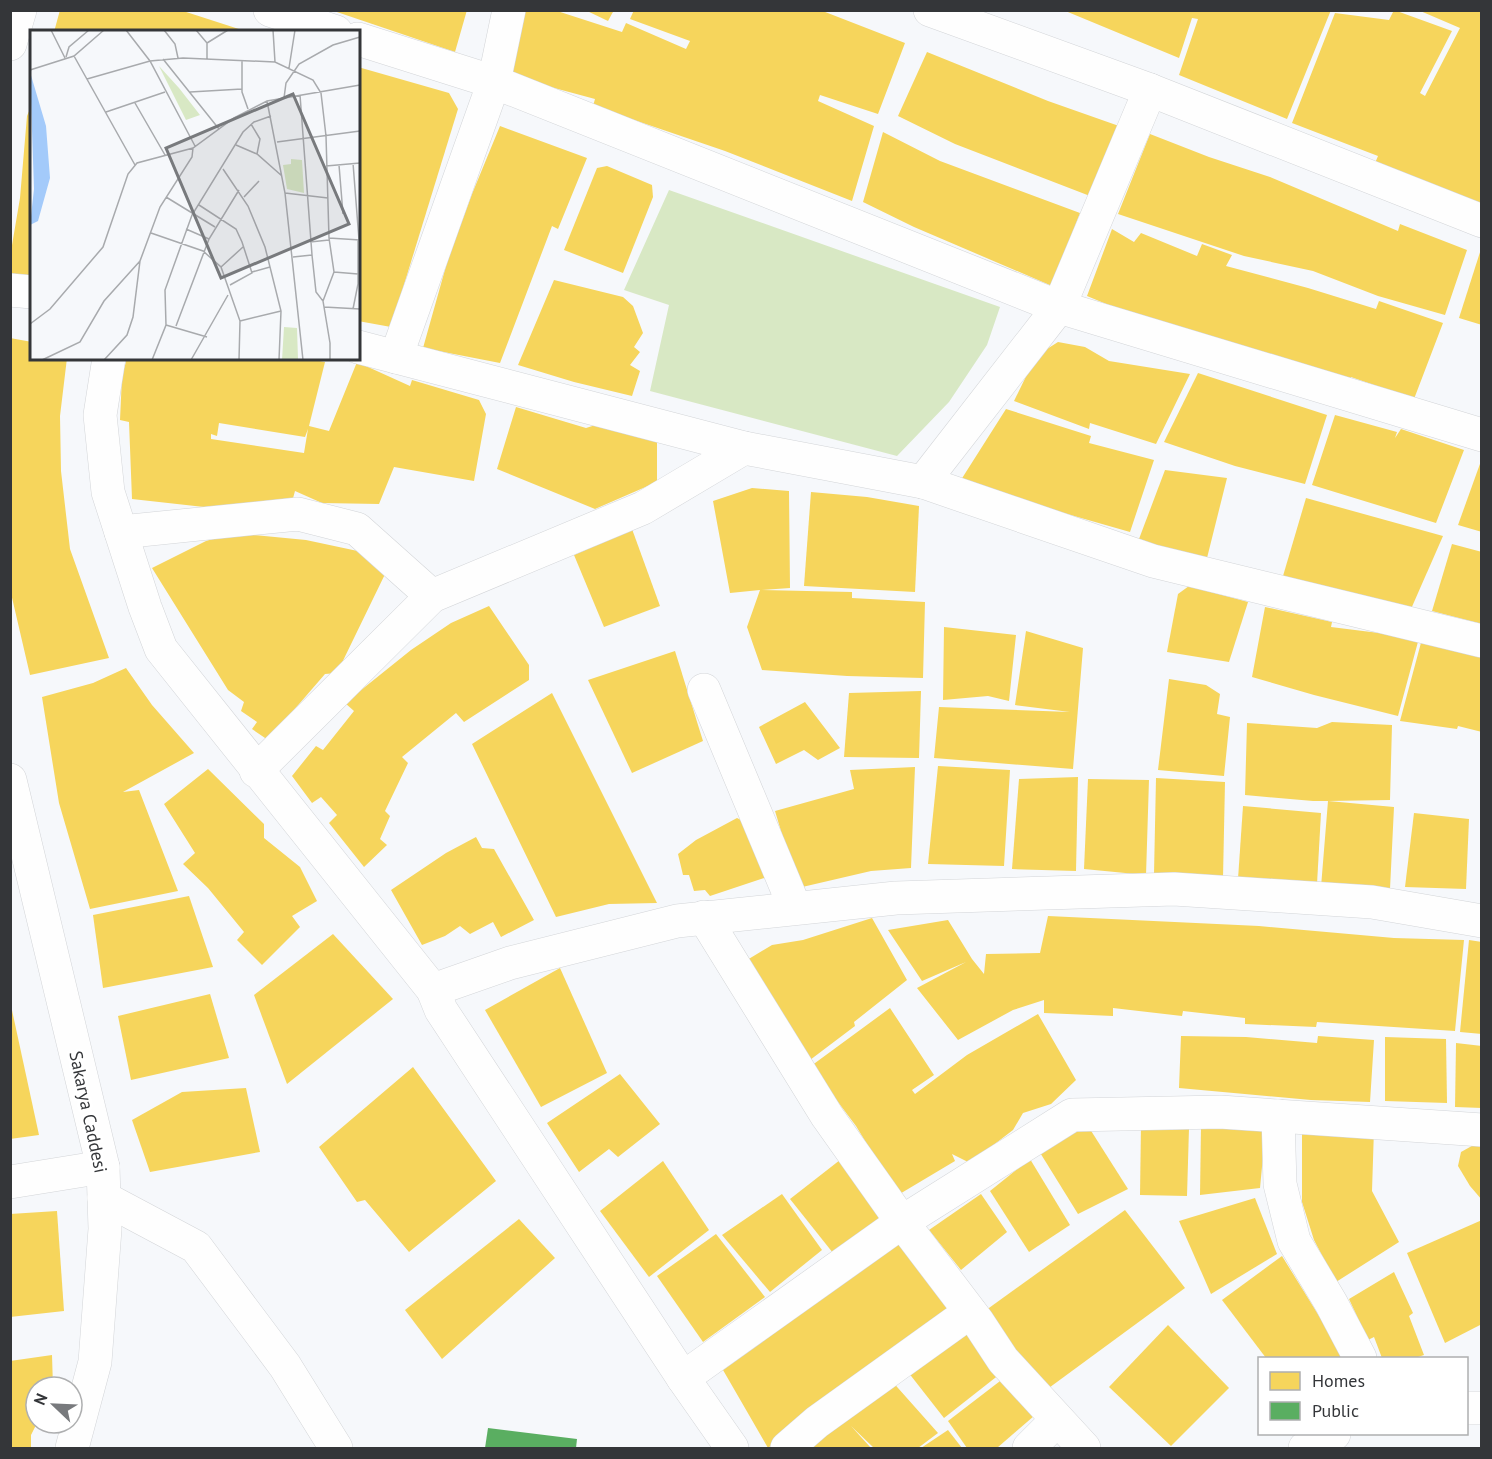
<svg xmlns="http://www.w3.org/2000/svg" width="1492" height="1459" font-family="'PT Sans',sans-serif">
  <style>
    .green { fill: #d8e8c4 }
    .homes { fill: #f6d55c; fill-rule: evenodd }
    .public { fill: #5aae61 }
    .lines { fill: none; stroke-linecap: round; stroke-linejoin: round }
    .minor-casing { stroke: #d3d5d8; stroke-width: 34 }
    .minor { stroke: #fefefe; stroke-width: 33 }
    .labels { text-anchor: middle; stroke-width: 6; stroke-linejoin: round; paint-order: stroke }
    .street-label { font-size: 18px; fill: #343639; stroke: #fff }
    .inset-road { fill: none; stroke: #a8aaad; stroke-width: 1.5 }
    .view { fill: #787a7d; fill-opacity: 0.15; stroke: #787a7d; stroke-width: 3 }
    .inset-edge { fill: none; stroke: #343639; stroke-width: 3 }
  </style>
  <rect width="100%" height="100%" fill="#f6f8fb"/>
  <!-- green -->
  <polygon class="green" points="669,190 1000,307 987,345 949,402 897,456 650,391 669,305 624,290"/>
  <!-- homes -->
  <g class="homes">
    <polygon points="60,10 180,10 245,31 54,32"/>
    <polygon points="331,10 467,10 455,52"/>
    <polygon points="525,10 554,10 622,32 626,23 686,49 690,41 630,19 634,10 820,10 905,43 878,114 820,95 818,101 874,126 852,201 725,151 593,106 595,99 506,75"/>
    <polygon points="585,10 614,10 608,21"/>
    <polygon points="1063,10 1331,10 1287,119 1179,75 1198,19 1192,18 1179,58"/>
    <polygon points="1394,10 1452,31 1420,93 1425,96 1460,28 1418,10 1482,10 1482,208 1375,163 1378,156 1292,123 1335,13 1389,20"/>
    <polygon points="927,52 1048,101 1119,126 1090,196 955,144 898,116"/>
    <polygon points="358,67 449,93 458,109 391,327 358,321"/>
    <polygon points="32,104 32,279 10,276 10,257 20,198 27,116"/>
    <polygon points="500,126 587,158 558,229 552,226 500,363 423,348 448,259 472,194"/>
    <polygon points="883,132 940,161 1080,213 1052,286 914,227 863,202"/>
    <polygon points="1150,134 1209,157 1270,177 1398,231 1400,224 1467,250 1445,315 1378,296 1313,271 1244,256 1118,214"/>
    <polygon points="607,166 652,185 653,197 623,273 564,250 597,168"/>
    <polygon points="1112,229 1134,242 1141,233 1197,256 1202,244 1232,255 1226,266 1308,288 1376,309 1379,301 1443,323 1414,399 1351,377 1348,384 1152,323 1087,296"/>
    <polygon points="1481,249 1482,249 1482,325 1459,318"/>
    <polygon points="554,280 623,297 633,306 643,333 634,347 640,352 630,365 640,371 632,396 574,382 518,365"/>
    <polygon points="10,338 32,342 32,358 67,358 60,416 61,471 70,549 109,658 30,675 10,589"/>
    <polygon points="1058,342 1085,347 1109,361 1190,374 1156,444 1090,423 1089,429 1014,401 1036,356"/>
    <path d="M127 358H303L325 362 309 426 329 431 357 362 410 386 412 380 479 400 486 414 474 481 394 467 379 504 322 503 295 491 292 502 204 507 132 499 129 422 120 420 122 376ZM219 423 305 437 308 429 304 453 211 439V434L217 436Z"/>
    <polygon points="1198,373 1327,415 1305,484 1235,466 1164,442"/>
    <polygon points="516,407 586,428 602,423 657,440 657,482 595,509 497,469"/>
    <polygon points="1006,409 1091,436 1089,443 1154,460 1130,532 959,483"/>
    <polygon points="1335,415 1397,432 1395,438 1401,429 1464,450 1436,523 1312,485"/>
    <polygon points="1481,461 1482,461 1482,532 1458,525"/>
    <polygon points="1165,470 1227,478 1206,562 1139,539"/>
    <polygon points="752,488 789,491 790,588 762,590 852,592 852,598 925,602 923,678 847,676 762,670 747,627 760,590 730,593 713,501"/>
    <polygon points="811,492 867,497 919,506 915,592 804,586"/>
    <polygon points="1306,498 1443,536 1411,609 1283,576"/>
    <polygon points="632,529 660,606 604,627 574,555"/>
    <polygon points="232,533 306,540 367,553 388,568 337,673 325,674 268,740 252,729 257,722 241,711 244,702 228,690 152,568 206,541"/>
    <polygon points="1452,544 1482,552 1482,624 1432,611"/>
    <polygon points="1189,586 1248,602 1229,662 1167,652 1178,594"/>
    <polygon points="489,606 529,665 529,680 464,722 456,713 402,757 408,763 385,811 390,816 380,839 387,845 364,867 329,823 337,815 321,797 312,803 292,776 316,746 323,750 354,711 345,703 411,650 451,623"/>
    <polygon points="1265,607 1332,622 1331,627 1419,638 1398,716 1314,695 1252,677"/>
    <polygon points="944,627 1016,635 1009,701 988,696 943,700"/>
    <polygon points="1026,631 1083,648 1073,769 934,758 939,707 1070,712 1015,705"/>
    <polygon points="1422,639 1482,653 1482,732 1458,726 1457,729 1400,721"/>
    <polygon points="675,651 703,741 632,773 588,680"/>
    <polygon points="126,668 152,705 194,753 123,792 139,790 178,891 90,909 59,803 42,697 93,683"/>
    <polygon points="1169,679 1206,685 1220,694 1217,714 1230,717 1224,776 1158,770"/>
    <polygon points="921,691 919,758 844,757 849,693"/>
    <polygon points="552,693 657,903 609,904 556,917 472,744"/>
    <polygon points="805,702 840,748 818,760 804,750 776,764 759,727"/>
    <polygon points="1332,722 1392,725 1390,800 1328,801 1394,807 1390,889 1321,887 1328,801 1313,801 1245,795 1247,723 1317,728"/>
    <polygon points="938,766 1010,770 1004,866 928,864"/>
    <polygon points="915,767 911,868 871,871 798,888 775,811 854,789 850,770"/>
    <polygon points="208,769 264,824 264,838 300,867 317,901 292,916 300,927 262,965 237,940 244,932 208,888 183,864 195,853 164,804"/>
    <polygon points="1078,777 1076,871 1012,869 1019,779"/>
    <polygon points="1156,778 1225,782 1223,878 1154,874"/>
    <polygon points="1088,779 1149,780 1146,875 1084,869"/>
    <polygon points="1243,806 1321,813 1317,884 1238,879"/>
    <polygon points="1414,813 1469,819 1466,889 1405,887"/>
    <polygon points="737,818 749,824 773,875 710,896 705,890 694,891 689,875 683,875 678,854 696,840"/>
    <polygon points="476,837 482,848 494,849 534,920 501,937 493,922 470,934 460,926 445,936 422,945 391,890 446,853"/>
    <polygon points="189,896 213,967 103,988 93,915"/>
    <polygon points="1048,916 1259,926 1394,938 1464,940 1455,1031 1317,1022 1316,1027 1245,1024 1245,1018 1183,1011 1182,1016 1113,1008 1113,1016 1044,1013 1044,1000 1013,1010 958,1040 917,988 966,962 922,981 888,930 948,920 972,959 984,974 986,954 1040,953"/>
    <polygon points="872,918 907,980 854,1022 855,1026 810,1060 747,960 772,945 803,940"/>
    <polygon points="333,934 393,999 287,1084 254,995"/>
    <polygon points="1469,940 1482,942 1482,1034 1460,1032"/>
    <polygon points="560,968 607,1073 541,1107 485,1010"/>
    <polygon points="210,994 229,1058 131,1080 118,1016"/>
    <polygon points="10,1001 39,1135 10,1139"/>
    <polygon points="890,1008 934,1075 912,1090 915,1094 967,1055 1038,1014 1076,1080 1051,1104 1023,1113 1013,1130 970,1163 952,1154 955,1161 898,1195 856,1126 811,1066"/>
    <polygon points="1181,1036 1246,1037 1317,1043 1318,1036 1374,1040 1370,1102 1311,1100 1179,1088"/>
    <polygon points="1385,1037 1446,1039 1447,1103 1385,1101"/>
    <polygon points="1456,1043 1482,1046 1482,1108 1455,1107"/>
    <polygon points="413,1067 496,1181 409,1252 365,1200 357,1202 319,1147"/>
    <polygon points="620,1074 660,1124 618,1157 609,1149 579,1172 547,1123"/>
    <polygon points="246,1088 260,1152 150,1172 132,1120 182,1092"/>
    <polygon points="1302,1124 1374,1129 1372,1191 1399,1242 1336,1282 1314,1240 1302,1202"/>
    <polygon points="1141,1125 1189,1128 1187,1196 1140,1195"/>
    <polygon points="1266,1125 1260,1188 1200,1195 1201,1126"/>
    <polygon points="1088,1126 1128,1189 1078,1214 1039,1151"/>
    <polygon points="1479,1142 1482,1144 1482,1200 1470,1186 1458,1166 1461,1152"/>
    <polygon points="1030,1159 1070,1225 1029,1252 990,1191"/>
    <polygon points="840,1160 881,1218 833,1253 790,1199"/>
    <polygon points="663,1161 709,1230 649,1277 600,1211"/>
    <polygon points="782,1194 822,1250 770,1292 722,1235"/>
    <polygon points="981,1194 1007,1232 961,1270 929,1230"/>
    <polygon points="1255,1198 1277,1254 1211,1294 1179,1221"/>
    <polygon points="1125,1210 1185,1288 1042,1393 982,1313"/>
    <polygon points="57,1211 64,1311 10,1317 10,1214"/>
    <polygon points="519,1219 555,1258 442,1359 405,1310"/>
    <polygon points="1482,1220 1482,1324 1445,1343 1407,1253"/>
    <polygon points="716,1234 765,1297 703,1342 657,1276"/>
    <polygon points="900,1242 954,1316 836,1390 768,1448 723,1370"/>
    <polygon points="1282,1256 1345,1358 1266,1358 1222,1300"/>
    <polygon points="1394,1272 1413,1313 1409,1316 1424,1355 1415,1358 1382,1358 1374,1337 1368,1340 1349,1299"/>
    <polygon points="1168,1325 1229,1388 1171,1446 1109,1387"/>
    <polygon points="966,1326 1000,1374 944,1418 908,1372"/>
    <polygon points="52,1355 53,1387 36,1387 37,1423 31,1435 31,1448 10,1448 10,1361"/>
    <polygon points="1004,1378 1034,1416 997,1448 967,1448 948,1421"/>
    <polygon points="890,1379 938,1433 918,1448 874,1448 851,1426 871,1448 807,1448"/>
    <polygon points="948,1430 962,1448 921,1448"/>
  </g>
  <!-- public -->
  <polygon class="public" points="488,1428 577,1439 576,1448 485,1448"/>
  <g class="lines">
    <defs>
      <g id="minor">
        <polyline points="270,10 336,32"/>
        <polyline points="930,10 1150,90 1482,221"/>
        <polyline points="358,39 494,82 1059,307 1482,435"/>
        <polyline points="10,44 20,10"/>
        <polyline points="10,290 32,292"/>
        <polyline points="358,347 744,448 923,482 1153,561 1482,641"/>
        <polyline points="396,357 494,82 509,10"/>
        <polyline points="109,358 100,415 108,492 145,607 161,649 433,990 441,1010 683,1378 732,1448"/>
        <polyline points="923,482 1059,307 1150,90"/>
        <polyline points="121,532 298,514 357,529 432,596"/>
        <polyline points="704,690 795,908"/>
        <polyline points="256,771 432,596 643,508 744,448"/>
        <polyline points="10,780 103,1167 105,1229 95,1362 72,1448"/>
        <polyline points="704,917 827,1116 902,1222 978,1322 1003,1360 1084,1448"/>
        <polyline points="433,990 510,963 677,921 896,898 1174,889 1372,902 1482,921"/>
        <polyline points="1278,1116 1280,1184 1294,1241 1331,1303 1360,1358"/>
        <polyline points="10,1182 103,1167"/>
        <polyline points="104,1198 196,1247 285,1366 336,1448"/>
        <polyline points="683,1378 902,1222 1072,1115 1220,1112 1482,1130"/>
        <polyline points="1466,1408 1482,1408"/>
        <polyline points="787,1448 817,1422 970,1312"/>
        <polyline points="1029,1448 1057,1420"/>
        <polyline points="1305,1448 1334,1434"/>
      </g>
    </defs>
    <!-- minor casing -->
    <use href="#minor" class="minor-casing"/>
    <!-- minor -->
    <use href="#minor" class="minor"/>
  </g>
  <g class="labels">
    <!-- street labels -->
    <g class="street-label">
      <text transform="translate(88 1112) rotate(78)" y="6">Sakarya Caddesi</text>
    </g>
  </g>
  <!-- overview -->
  <g transform="translate(30 30)">
    <rect width="330" height="330" fill="#f6f8fb"/>
    <path d="M129 36 149 58 170 85 156 90ZM261 129 272 130 274 163 257 159 253 135 261 134ZM254 297 267 298 268 329 252 330Z" fill="#d8e8c4"/>
    <path d="M0 42 16 96 20 148 8 191 0 195 4 159Z" fill="#a3cafa"/>
    <path class="inset-road" d="M21 0 35 28M96 0 120 31 165 116M134 0 145 14 148 28M166 0 177 13V29M243 0 245 32M177 13 198 0M44 26 105 135M36 27 39 17 59 0M133 29 189 99M212 30V62L218 79M259 38 265 0M0 40 44 26 74 0M57 49 120 31 153 28 245 32 283 50 291 63 296 106 299 208 304 242 293 271M160 62 212 59M270 65 282 225 286 262 293 271 300 313V330M254 68 256 53 269 34 303 15 330 7M237 71 255 163 273 330M105 73 135 125M76 82 135 62M221 94 230 109 227 124M247 112 330 101M206 115 227 124 252 146M323 133 329 210M309 135 313 184M296 136 330 133M193 139 218 176 235 217 251 281 249 330M255 163 298 168M136 167 185 197M214 167 229 151M169 175 206 199 212 212 222 243 200 255M156 199 179 209M121 203 173 221 191 237 210 291 209 330M299 208 330 210M280 212 299 210M263 227 282 225M191 237 213 217M222 242 240 237M304 242 328 244M294 277 330 279M323 279 328 254V210M210 291 251 281M0 294 20 279 73 217 98 144 107 133 163 118 204 88 237 71 330 55M136 295 177 307M146 296 179 209 209 160M12 330 50 312 74 271 110 231M74 330 97 305 103 287 110 231 130 177 162 127 163 118M122 330 136 295 135 260 162 185 213 102 224 92 241 86M161 330 198 265"/>
    <path class="view" d="M263 64 319 194 191 248 136 118Z"/>
    <rect width="330" height="330" class="inset-edge"/>
  </g>
  <!-- border -->
  <rect width="1492" height="1459" fill="none" stroke="#343639" stroke-width="24"/>
  <!-- legend -->
  <rect x="1258" y="1357" width="210" height="78" fill="#ffffff" stroke="#aeafb0" stroke-width="1.5"/>
  <rect x="1270" y="1372" width="30" height="18" fill="#f6d55c" stroke="#aeafb0" stroke-width="1.5"/>
  <text x="1312" y="1387" font-size="18" fill="#343639">Homes</text>
  <rect x="1270" y="1402" width="30" height="18" fill="#5aae61" stroke="#aeafb0" stroke-width="1.5"/>
  <text x="1312" y="1417" font-size="18" fill="#343639">Public</text>
  <!-- north arrow -->
  <g transform="translate(54 1405) rotate(293)"><circle r="28" fill="#ffffff" stroke="#aeafb0" stroke-width="1.5"/>
  <path d="M0-4.5L10 22L0 15L-10 22Z" fill="#787a7d"/>
  <text y="-9" font-size="16" font-weight="bold" text-anchor="middle" fill="#343639">N</text>
  </g>
</svg>
